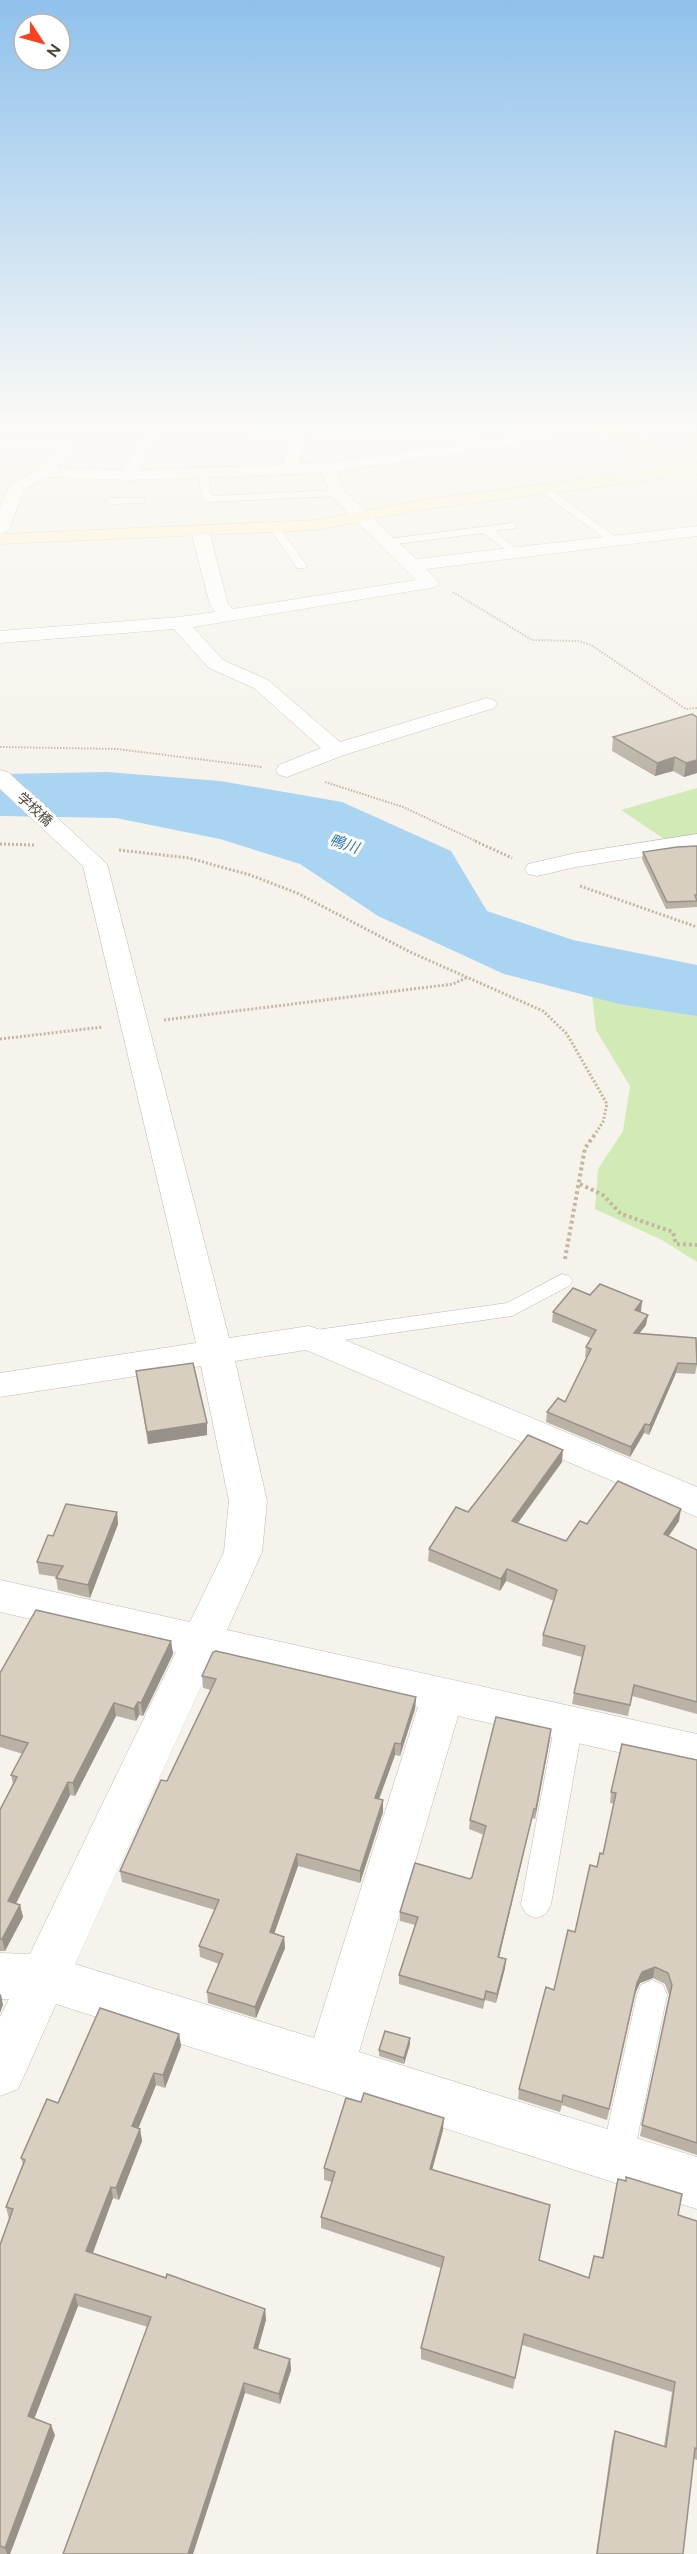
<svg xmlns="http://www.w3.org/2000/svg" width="697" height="2554" font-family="Ubuntu,'Noto Sans JP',sans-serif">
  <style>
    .green { fill: #d2eab5 }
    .water { fill: #a9d4f2 }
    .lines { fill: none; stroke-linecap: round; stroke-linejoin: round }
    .lane-casing { stroke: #c2bbae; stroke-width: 1 }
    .street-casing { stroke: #c2bbae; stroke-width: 1 }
    .secondary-casing { stroke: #d6c79b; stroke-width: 1 }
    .path-far2 { stroke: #c4b79f; stroke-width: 2; stroke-dasharray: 1.5 1.5; stroke-linecap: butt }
    .path-far1 { stroke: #c4b79f; stroke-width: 3; stroke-dasharray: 2 2; stroke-linecap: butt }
    .path { stroke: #c4b79f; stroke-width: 4; stroke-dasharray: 3 3; stroke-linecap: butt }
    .lane { fill: #fff; fill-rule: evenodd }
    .street { fill: #fff; fill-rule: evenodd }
    .secondary { fill: #fff3cd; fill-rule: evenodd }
    .wall { fill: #bab2a6 }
    .shaded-wall { fill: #979187 }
    .building { fill: #d8cfc1; stroke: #979187; stroke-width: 1.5 }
    .labels { text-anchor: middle; stroke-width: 6; stroke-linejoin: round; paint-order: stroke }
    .far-street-label { font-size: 14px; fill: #4b4439; stroke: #fff }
    .far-water-label { font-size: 15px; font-style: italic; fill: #2e7ab2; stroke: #fff }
  </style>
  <rect width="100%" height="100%" fill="#f6f3ec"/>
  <!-- green -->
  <g class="green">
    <polygon points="697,788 697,838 670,843 621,810"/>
    <polygon points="591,985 697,1014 697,1262 662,1240 595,1209 598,1169 623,1131 630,1086 596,1030"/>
  </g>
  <!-- water -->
  <polygon class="water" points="107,772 220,781 342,802 451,851 487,911 573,940 697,965 697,1016 619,1004 504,974 378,916 300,864 220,839 116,818 0,816 0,774"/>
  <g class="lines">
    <defs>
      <g id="lane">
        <polygon points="202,468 207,471 212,496 337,490 342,493 337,496 208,502 203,499 197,471"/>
        <polygon points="541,488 549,488 619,539 619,543 611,543 541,492"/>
        <polygon points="140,498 144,499 144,503 110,504 105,501 110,498"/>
        <polygon points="512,523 516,524 516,528 495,531 518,551 520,553 514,556 483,533 388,545 382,542 388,539"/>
        <polygon points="271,527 279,527 307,566 305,568 297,568 270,529"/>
        <polygon points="562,1274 569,1276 573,1281 569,1286 512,1316 309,1345 301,1343 298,1338 301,1333 309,1331 507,1303"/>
        <polygon points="569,1712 579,1715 583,1723 551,1904 546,1914 536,1918 526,1914 521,1904 555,1723 559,1715"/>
        <polygon points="652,1980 663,1985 667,1995 633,2158 629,2170 617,2174 605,2170 601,2158 637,1995 641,1985"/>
      </g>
      <g id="street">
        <polygon points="146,427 160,427 139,470 283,465 293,427 307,427 299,464 328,463 506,437 555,427 580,427 578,430 506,447 337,471 344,491 416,559 697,526 697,536 426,569 439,583 436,587 193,627 223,660 268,680 340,742 487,698 494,700 497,704 494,708 344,755 287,777 279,775 276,770 279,765 321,748 254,688 209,668 174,629 0,643 0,631 179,617 215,612 210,605 191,531 200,526 209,531 228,604 233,609 416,580 331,496 322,473 129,480 47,477 24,489 9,530 0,535 0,508 9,486 38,469 55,451 0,449 0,439 73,444 76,447 73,450 57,468 124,470"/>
        <path d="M0 770 8 772 107 864 229 1338 309 1326 321 1330 697 1487V1517L306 1350 235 1361 267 1501 262 1552 227 1630 697 1734V1770L458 1716 359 2052 697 2157V2209L56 2004 18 2089 0 2096V2017L9 1999H0V1953L30 1954 176 1652 0 1612V1580L190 1622 224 1552 229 1501 201 1366 0 1397V1373L196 1343 83 866 0 789ZM213 1660 418 1707 314 2038 75 1964Z"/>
        <polygon points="697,834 697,848 576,867 537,876 528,874 525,869 528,864 576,853"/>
      </g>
      <polygon id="secondary" points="596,427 614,427 691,465 697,464 697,474 420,510 317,530 0,544 0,534 317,520 420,500 671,468"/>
    </defs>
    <!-- lane casing -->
    <use href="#lane" class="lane-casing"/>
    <!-- street casing -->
    <use href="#street" class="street-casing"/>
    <!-- secondary casing -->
    <use href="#secondary" class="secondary-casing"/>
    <!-- path-far2 -->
    <g class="path-far2">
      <polyline points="453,592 532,640 578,641 591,645 686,709 697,708"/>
      <polyline points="0,747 117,749 262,767"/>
      <polyline points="325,782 403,807 478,842"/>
    </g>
    <!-- path-far1 -->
    <g class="path-far1">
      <polyline points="475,841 512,858"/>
      <polyline points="0,844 34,845"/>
      <polyline points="119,850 189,858 250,875 297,893 410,952 543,1011 567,1034 607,1104 603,1122 595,1134"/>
      <polyline points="580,886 697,927"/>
      <polyline points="164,1020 453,984 468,977"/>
      <polyline points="0,1039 103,1027"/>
    </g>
    <!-- path -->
    <g class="path">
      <polyline points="580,1184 603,1195 621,1214 673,1232 676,1244 697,1245"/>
      <polyline points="565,1259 585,1148 596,1133"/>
    </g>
    <!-- lane -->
    <use href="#lane" class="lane"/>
    <!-- street -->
    <use href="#street" class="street"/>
    <!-- secondary -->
    <use href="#secondary" class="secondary"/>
  </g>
  <!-- wall -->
  <g class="wall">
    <polygon points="697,717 697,773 684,777 673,771 655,776 612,751 613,737"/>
    <polygon points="697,846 697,907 666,909 642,859 643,852"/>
    <polygon points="590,1295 642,1301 640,1312 646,1325 639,1333 696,1338 697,1365 695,1374 676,1373 649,1435 644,1433 630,1457 546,1422 547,1412 565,1402 587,1358 585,1357 586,1347 591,1338 552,1322 553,1312"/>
    <polygon points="136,1371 207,1423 207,1435 148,1444"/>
    <polygon points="562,1462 518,1523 566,1541 587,1524 679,1521 669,1536 697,1550 697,1714 632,1696 628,1716 572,1704 574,1693 582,1657 542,1646 543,1635 554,1601 506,1581 500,1591 428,1561 429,1549 468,1512"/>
    <polygon points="117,1512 118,1524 90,1598 58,1590 56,1578 57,1577 39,1574 37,1562 53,1536"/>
    <polygon points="171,1641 173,1654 143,1716 139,1715 136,1721 116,1716 75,1796 70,1795 16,1904 20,1905 23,1917 5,1951 0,1951 0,1810 13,1784 11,1775 23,1754 0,1747 0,1673"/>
    <polygon points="202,1676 416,1697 415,1709 400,1756 395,1755 379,1799 383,1800 383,1812 360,1883 298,1866 274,1933 284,1937 285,1948 256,2018 208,2003 207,1992 219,1964 200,1957 199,1946 215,1910 122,1882 120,1871 167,1781 211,1690 203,1688"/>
    <polygon points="551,1729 535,1819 532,1818 499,1957 505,1968 496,2003 485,2000 483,2009 399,1984 399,1975 415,1925 400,1921 400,1912 470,1879 472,1877 484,1835 469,1829 470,1820"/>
    <polygon points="697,1760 697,2155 640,2136 669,1995 665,1984 653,1978 640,1983 635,1994 607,2120 562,2105 560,2112 518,2099 519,2089 554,1990 603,1854 614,1804 610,1803 611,1792"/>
    <polygon points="179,2034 181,2046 165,2088 156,2085 138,2128 140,2129 142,2141 119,2200 113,2198 93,2253 166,2278 265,2309 266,2320 258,2349 290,2359 291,2370 280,2404 245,2393 193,2554 63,2554 148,2327 78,2306 34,2419 55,2435 10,2554 0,2554 0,2245 9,2219 6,2207 23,2165 21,2158 58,2103"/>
    <polygon points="410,2038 410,2044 404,2064 379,2056 379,2050"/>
    <polygon points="361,2102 443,2130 432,2170 539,2260 589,2278 602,2258 618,2179 678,2215 697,2221 697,2460 693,2458 683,2554 596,2554 612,2441 615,2431 664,2446 672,2392 522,2345 513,2389 421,2359 421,2348 441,2268 321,2228 321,2217 332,2182 324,2180 324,2168"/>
  </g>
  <!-- shaded-wall -->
  <g class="shaded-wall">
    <polygon points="675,757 673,771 655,776 657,763"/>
    <polygon points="697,760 697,773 684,777 686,763"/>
    <polygon points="642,1301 641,1311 633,1320 635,1310"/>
    <polygon points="648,1315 646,1325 632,1343 634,1333"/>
    <polygon points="678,1363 676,1373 649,1435 650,1425"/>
    <polygon points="207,1423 207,1435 148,1444 147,1432"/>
    <polygon points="645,1424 644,1433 630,1457 631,1447"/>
    <polygon points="563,1450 562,1462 511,1532 512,1521"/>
    <polygon points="681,1509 679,1521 662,1545 664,1534"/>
    <polygon points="117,1512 118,1524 90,1598 88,1585"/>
    <polygon points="507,1569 506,1581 500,1591 501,1579"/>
    <polygon points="171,1641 173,1654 143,1716 141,1703"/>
    <polygon points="416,1697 415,1709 400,1756 401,1744"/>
    <polygon points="138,1702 139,1715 136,1721 134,1709"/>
    <polygon points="114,1703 116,1716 75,1796 73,1783"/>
    <polygon points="551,1729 550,1739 535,1819 536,1809"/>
    <polygon points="395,1743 395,1755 375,1810 375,1798"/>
    <polygon points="68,1782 70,1795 11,1913 8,1901"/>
    <polygon points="383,1800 383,1812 360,1883 360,1871"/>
    <polygon points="534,1809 532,1818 497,1966 498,1957"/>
    <polygon points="297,1854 298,1866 271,1943 270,1932"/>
    <polygon points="20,1905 23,1917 5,1951 2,1939"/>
    <polygon points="284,1937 285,1948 256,2018 255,2007"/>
    <polygon points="506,1959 505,1968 496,2003 497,1994"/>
    <polygon points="655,1967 653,1978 640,1983 635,1994 607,2120 637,1983 642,1972"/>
    <polygon points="1,1994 3,2005 0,2013 0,1995"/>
    <polygon points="179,2034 181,2046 165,2088 163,2075"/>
    <polygon points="410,2038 410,2044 404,2064 404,2058"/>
    <polygon points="154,2073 156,2085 134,2139 132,2126"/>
    <polygon points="444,2118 443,2130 429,2181 430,2169"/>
    <polygon points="140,2129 142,2141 119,2200 116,2188"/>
    <polygon points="111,2187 113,2198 89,2263 86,2251"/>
    <polygon points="75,2294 78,2306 31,2427 28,2416"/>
    <polygon points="265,2309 266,2320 255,2359 254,2348"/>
    <polygon points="290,2359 291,2370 280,2404 279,2394"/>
    <polygon points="244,2383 245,2393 193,2554 188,2554"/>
    <polygon points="51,2425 55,2435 10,2554 7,2554 5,2548"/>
  </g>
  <!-- building -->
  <g class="building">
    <polygon points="692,714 697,717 697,760 686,763 675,757 657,763 613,737"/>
    <polygon points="697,846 697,895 695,895 697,901 667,902 643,852 677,847"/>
    <polygon points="600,1284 642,1301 635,1310 648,1315 634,1333 696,1338 697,1364 678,1363 650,1425 645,1424 631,1447 547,1412 558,1398 565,1402 591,1349 586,1347 596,1330 553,1312 573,1288 590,1295"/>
    <polygon points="193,1363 207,1423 147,1432 136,1371"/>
    <polygon points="528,1435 563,1450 512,1521 566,1541 580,1521 587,1524 618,1481 681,1509 664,1534 697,1550 697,1702 634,1685 630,1705 574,1693 585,1646 543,1635 557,1590 507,1569 501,1579 429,1549 456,1507 468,1512"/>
    <polygon points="66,1504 117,1512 88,1585 56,1578 63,1566 37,1562 48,1535 53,1536"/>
    <polygon points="36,1610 171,1641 141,1703 138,1702 134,1709 114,1703 73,1783 68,1782 8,1901 20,1905 2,1939 0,1939 0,1810 17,1777 11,1775 28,1743 0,1735 0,1673"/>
    <polygon points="216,1651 416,1697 401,1744 395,1743 375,1798 383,1800 360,1871 297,1854 270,1932 284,1937 255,2007 207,1992 223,1954 199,1946 219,1900 120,1871 161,1780 167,1781 216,1679 202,1676 213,1652"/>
    <polygon points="496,1717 551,1729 536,1809 534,1809 498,1957 506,1959 497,1994 486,1991 484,2000 399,1975 418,1917 400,1912 415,1863 470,1879 472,1877 486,1826 470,1820"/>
    <polygon points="622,1744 697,1760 697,2143 642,2125 672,1985 668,1973 655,1967 642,1972 637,1983 609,2109 563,2095 562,2102 519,2089 546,1987 554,1990 568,1930 575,1932 590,1865 597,1867 600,1853 603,1854 616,1793 611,1792"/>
    <polygon points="100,2008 179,2034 163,2075 154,2073 132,2126 140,2129 116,2188 111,2187 86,2251 166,2278 167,2274 265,2309 254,2348 290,2359 279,2394 244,2383 188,2554 63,2554 151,2317 75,2294 28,2416 51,2425 5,2548 0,2546 0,2245 13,2209 6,2207 25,2160 21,2158 47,2099 58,2103"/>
    <polygon points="385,2031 410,2038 404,2058 379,2050"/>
    <polygon points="364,2093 444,2118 430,2169 550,2205 539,2260 589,2278 594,2256 603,2258 618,2179 626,2181 626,2177 682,2194 678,2215 697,2221 697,2449 695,2448 683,2554 597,2554 615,2431 666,2447 675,2382 524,2334 515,2378 421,2348 444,2257 321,2217 335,2172 324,2168 346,2098 361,2102"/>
  </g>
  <!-- sky -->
  <linearGradient id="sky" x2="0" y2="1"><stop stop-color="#8fc1ec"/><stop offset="0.54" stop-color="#fbfaf6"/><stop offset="1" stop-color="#fbfaf6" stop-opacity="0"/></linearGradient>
  <rect width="697" height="784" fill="url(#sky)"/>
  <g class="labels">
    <!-- far-street labels -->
    <g class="far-street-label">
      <text transform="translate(35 809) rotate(42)" y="5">学校橋</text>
    </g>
    <!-- far-water labels -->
    <g class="far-water-label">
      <text transform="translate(344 844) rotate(18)" y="5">鴨川</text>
    </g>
  </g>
  <!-- north arrow -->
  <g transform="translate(42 42) rotate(126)"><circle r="28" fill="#ffffff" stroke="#b7b4b0" stroke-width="1.5"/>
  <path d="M0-4.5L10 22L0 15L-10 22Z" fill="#fc3f1d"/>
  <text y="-9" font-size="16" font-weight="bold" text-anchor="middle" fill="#4b4439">N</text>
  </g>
</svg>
